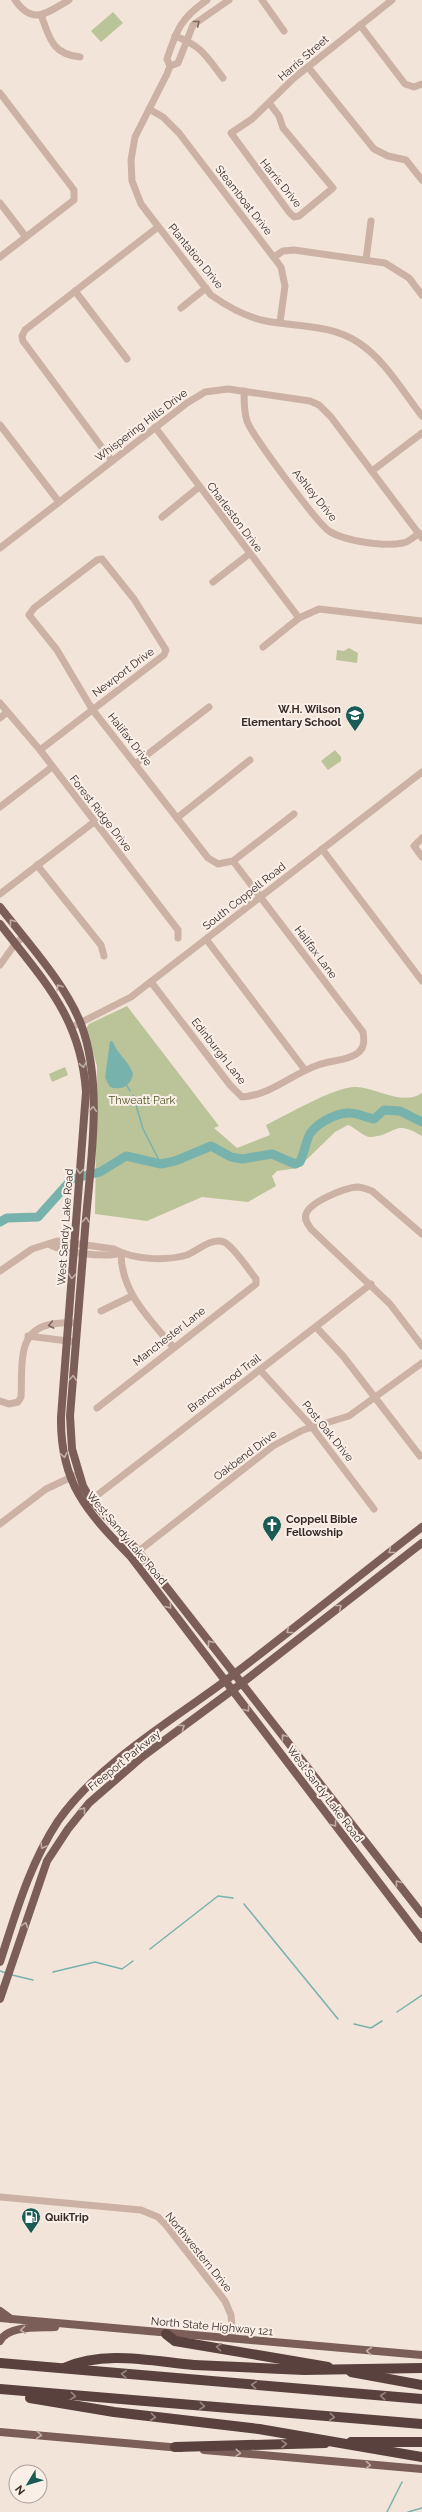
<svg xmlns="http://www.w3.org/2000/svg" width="422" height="2512" font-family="Raleway,sans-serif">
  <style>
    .green { fill: #bbc399 }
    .water { fill: #78b2ac }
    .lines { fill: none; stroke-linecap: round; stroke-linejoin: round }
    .stream { stroke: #78b2ac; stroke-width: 1.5 }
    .river { stroke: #78b2ac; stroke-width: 9 }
    .minor { stroke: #ccb2a5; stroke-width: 7 }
    .major { stroke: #7a5e57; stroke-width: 8 }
    .highway { stroke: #59423e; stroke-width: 10 }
    .highway-bridge { stroke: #59423e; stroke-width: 10 }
    .oneway { stroke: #7a6760 }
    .oneway2 { stroke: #c0aea6 }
    .oneway3 { stroke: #998782 }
    .labels { text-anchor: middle; stroke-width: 4; stroke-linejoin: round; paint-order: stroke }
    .street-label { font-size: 11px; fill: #372a27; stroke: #faefe7 }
    .poi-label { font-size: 11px; font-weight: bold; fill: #372a27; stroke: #faefe7; text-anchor: start }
    .park-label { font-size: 11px; fill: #4d5729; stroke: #faefe7 }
  </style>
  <rect width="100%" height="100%" fill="#f3e4da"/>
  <!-- green -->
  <g class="green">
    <polygon points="113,12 123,23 101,42 91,31"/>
    <polygon points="349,648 358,653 357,663 336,660 337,650 344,651"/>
    <polygon points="335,750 341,757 341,761 328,770 321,761"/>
    <path d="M127 1006 219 1126 214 1128 237 1148 270 1135 266 1125C287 1115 332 1088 354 1087 375 1086 402 1107 422 1093V1136C393 1119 398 1134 372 1137 364 1138 356 1128 348 1125L335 1132 298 1168 277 1171 272 1176 276 1186 248 1202 202 1197 147 1221 95 1214 97 1066 86 1029 89 1024Z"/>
    <polygon points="65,1067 68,1075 52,1082 49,1074"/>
  </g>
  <!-- water -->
  <path class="water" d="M110 1041 113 1042C117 1054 129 1061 133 1074 131 1086 121 1091 110 1087L105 1078Z"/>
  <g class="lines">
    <!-- stream -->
    <g class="stream">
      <polyline points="127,1086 130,1091"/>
      <polyline points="133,1095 143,1129 161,1164"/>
      <polyline points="244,1904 338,2019"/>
      <polyline points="150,1949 218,1896 233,1898"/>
      <polyline points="0,1971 6,1973"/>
      <polyline points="53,1972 95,1962 122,1969 133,1961"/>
      <polyline points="12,1975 33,1980"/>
      <polyline points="397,2012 422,1995"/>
      <polyline points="354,2024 371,2028 382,2021"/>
      <polyline points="387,2512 402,2482"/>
      <polyline points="408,2512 422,2508"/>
    </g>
    <!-- river -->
    <path class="river" d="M0 1222 7 1218 38 1217 72 1179 100 1172 126 1156 161 1164 175 1161 211 1146 231 1157 242 1159 272 1154 295 1164 300 1162C304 1153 305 1146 308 1138 312 1125 337 1112 350 1113 358 1113 366 1118 374 1119L384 1110 400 1111 422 1122"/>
    <!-- minor -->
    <g class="minor">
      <path d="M15 0C33 26 47 13 69 0"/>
      <path d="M207 0C181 18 177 29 167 59L170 66 167 74 135 137 131 160 132 181 141 204 211 295C228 307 245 317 266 321 297 327 331 324 359 343 385 360 403 392 422 416"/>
      <polyline points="262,0 284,31"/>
      <path d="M41 15C50 39 52 54 80 57"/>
      <polyline points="360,25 405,84 414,87 422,84"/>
      <path d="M175 36C202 46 206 56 223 78"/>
      <polyline points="170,66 178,63 193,25 229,0"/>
      <polyline points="308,67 374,149 388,156 406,160 422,180"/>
      <polyline points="0,93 74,190 74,200 0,257"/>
      <polyline points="270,104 279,116 283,128 333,188 299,216 294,217 289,212 231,133 252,119 294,78 392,0"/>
      <polyline points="149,109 163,117 179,133 281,267 285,286 280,322"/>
      <polyline points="0,203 26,237"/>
      <polyline points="274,257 283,251 294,250 385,263 409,278 422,295"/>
      <polyline points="366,260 371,221"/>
      <polyline points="75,291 127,359"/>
      <polyline points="181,308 206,288"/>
      <path d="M244 391C244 401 244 412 247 421 251 434 318 524 329 531 344 541 385 547 403 543 409 542 414 537 419 533"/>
      <polyline points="0,425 59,502"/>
      <polyline points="155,427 299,618"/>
      <polyline points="112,461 23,341 22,336 25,330 158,227"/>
      <polyline points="372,471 422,433"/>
      <polyline points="162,517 199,487"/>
      <polyline points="0,548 187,403 205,392 228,389 310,401 319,405 331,417 422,538"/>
      <polyline points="213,582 249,554"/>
      <polyline points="263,647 299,618 319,609 422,621"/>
      <polyline points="0,703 40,750 178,930 178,938"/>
      <polyline points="0,718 7,712"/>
      <polyline points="40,750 164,655 166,650 134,599 102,559 97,560 34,608 29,615 57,650 92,709 191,836 208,858 218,864 233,861 294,814"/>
      <polyline points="135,764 209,707"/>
      <polyline points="0,807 52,767"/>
      <polyline points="177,818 250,760"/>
      <polyline points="422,838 414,846 422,857"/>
      <polyline points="322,849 422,981"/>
      <polyline points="37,865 101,945 104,956"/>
      <polyline points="0,894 94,822"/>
      <polyline points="206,939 305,1070"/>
      <polyline points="0,965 15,944 23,937"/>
      <path d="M151 982 230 1085 242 1097C271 1095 292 1074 318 1065 330 1060 349 1061 359 1052 365 1047 364 1039 363 1032L233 861"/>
      <polyline points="72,1027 131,997 422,772"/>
      <path d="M422 1234 372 1191C367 1189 362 1187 357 1187 344 1188 310 1202 306 1214 304 1220 308 1224 311 1229L390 1304 422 1346"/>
      <path d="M49 1244C63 1253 106 1258 121 1253"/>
      <path d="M121 1253C121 1292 149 1318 173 1347"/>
      <path d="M0 1271 32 1249 57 1241 114 1249C134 1260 166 1261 187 1255 197 1251 212 1237 224 1242 233 1246 249 1270 256 1279V1284L97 1408"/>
      <polyline points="101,1311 132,1296"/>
      <polyline points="316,1327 343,1356 420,1456"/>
      <polyline points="28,1336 76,1342"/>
      <polyline points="260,1370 312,1427 374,1509"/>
      <path d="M0 1401 9 1404 18 1402 21 1397C23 1368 15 1330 52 1324 59 1323 66 1322 73 1323"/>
      <polyline points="91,1500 371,1284"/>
      <polyline points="0,1524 46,1489 78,1474"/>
      <polyline points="131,1557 273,1446 303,1430 349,1416 422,1363"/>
      <polyline points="0,2197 141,2210 158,2217 166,2225 225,2301 231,2315 233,2339"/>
    </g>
    <!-- major -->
    <g class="major">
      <path d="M0 907C27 942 65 983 81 1024 104 1085 90 1165 85 1230 80 1292 75 1354 70 1416L72 1449 83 1486 91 1500 138 1551 168 1589 422 1914"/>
      <path d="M0 924C43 980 81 1017 86 1092L61 1417C60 1483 87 1512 131 1557L422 1939"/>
      <path d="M0 1962C16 1913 29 1865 58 1821 98 1764 170 1722 225 1681 291 1631 356 1578 422 1527"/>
      <polyline points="0,1999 47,1861 68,1829 89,1803 142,1757 242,1683 422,1543"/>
      <polyline points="0,2311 11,2319"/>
      <polyline points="0,2318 422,2355"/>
      <path d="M0 2341C8 2325 39 2328 55 2327"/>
      <polyline points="0,2432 181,2448"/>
      <polyline points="204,2450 422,2469"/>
    </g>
    <!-- highway -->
    <g class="highway">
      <polyline points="166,2334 175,2341 328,2367"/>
      <polyline points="0,2363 422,2399"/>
      <path d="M64 2368C104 2350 151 2361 194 2365"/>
      <polyline points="351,2372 422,2385"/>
      <polyline points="0,2389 422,2424"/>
      <polyline points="30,2398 114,2412 259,2429"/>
      <polyline points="351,2442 422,2442"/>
      <polyline points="175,2447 325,2443"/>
    </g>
    <!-- highway-bridge -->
    <g class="highway-bridge">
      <polyline points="194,2365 304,2370 422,2368"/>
      <polyline points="259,2429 422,2457"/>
    </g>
  </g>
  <!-- one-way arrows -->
  <defs><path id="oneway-chevron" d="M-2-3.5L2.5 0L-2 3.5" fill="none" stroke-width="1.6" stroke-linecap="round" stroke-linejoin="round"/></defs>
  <g class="oneway">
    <use href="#oneway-chevron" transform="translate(197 23) rotate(-39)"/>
    <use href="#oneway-chevron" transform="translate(51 1325) rotate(169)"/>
  </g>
  <g class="oneway2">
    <use href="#oneway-chevron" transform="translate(12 922) rotate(-127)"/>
    <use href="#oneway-chevron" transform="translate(59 987) rotate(-124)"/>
    <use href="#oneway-chevron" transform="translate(83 1065) rotate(79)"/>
    <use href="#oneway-chevron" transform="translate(93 1109) rotate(-87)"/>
    <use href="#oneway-chevron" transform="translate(80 1171) rotate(94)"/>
    <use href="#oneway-chevron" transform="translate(86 1220) rotate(-85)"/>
    <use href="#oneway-chevron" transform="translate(72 1276) rotate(95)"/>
    <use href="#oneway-chevron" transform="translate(73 1378) rotate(-86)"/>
    <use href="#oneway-chevron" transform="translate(64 1455) rotate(79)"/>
    <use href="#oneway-chevron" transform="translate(391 1551) rotate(142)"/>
    <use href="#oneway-chevron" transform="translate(169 1606) rotate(52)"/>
    <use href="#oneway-chevron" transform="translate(339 1607) rotate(-38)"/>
    <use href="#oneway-chevron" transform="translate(289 1631) rotate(142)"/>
    <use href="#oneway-chevron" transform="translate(210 1643) rotate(-128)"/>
    <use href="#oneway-chevron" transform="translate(247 1709) rotate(54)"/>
    <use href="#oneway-chevron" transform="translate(182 1727) rotate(-36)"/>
    <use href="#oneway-chevron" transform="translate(284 1737) rotate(-128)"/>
    <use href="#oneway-chevron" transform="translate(83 1810) rotate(-51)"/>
    <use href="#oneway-chevron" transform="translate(334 1824) rotate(53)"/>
    <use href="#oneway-chevron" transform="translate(43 1846) rotate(121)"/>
    <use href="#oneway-chevron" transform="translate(398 1883) rotate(-127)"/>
    <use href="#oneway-chevron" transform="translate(25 1925) rotate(-73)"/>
    <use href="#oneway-chevron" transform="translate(23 2330) rotate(174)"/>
    <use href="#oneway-chevron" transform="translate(369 2351) rotate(-175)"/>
    <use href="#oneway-chevron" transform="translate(39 2435) rotate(5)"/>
    <use href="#oneway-chevron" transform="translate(238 2453) rotate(5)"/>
    <use href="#oneway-chevron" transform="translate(368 2465) rotate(5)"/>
  </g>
  <g class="oneway3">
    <use href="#oneway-chevron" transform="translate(219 2347) rotate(-172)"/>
    <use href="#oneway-chevron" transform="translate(124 2374) rotate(-175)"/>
    <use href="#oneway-chevron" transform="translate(254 2385) rotate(-175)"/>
    <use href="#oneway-chevron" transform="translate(73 2396) rotate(5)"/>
    <use href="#oneway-chevron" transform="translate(383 2396) rotate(-175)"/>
    <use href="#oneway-chevron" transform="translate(202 2406) rotate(5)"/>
    <use href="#oneway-chevron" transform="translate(153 2417) rotate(6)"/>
    <use href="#oneway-chevron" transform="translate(332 2417) rotate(5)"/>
    <use href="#oneway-chevron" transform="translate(284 2444) rotate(-1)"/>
  </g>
  <!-- icons -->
  <defs>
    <symbol id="school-pin" viewBox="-11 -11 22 30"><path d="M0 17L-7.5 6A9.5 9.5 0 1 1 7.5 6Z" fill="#1a5b56" stroke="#faefe7"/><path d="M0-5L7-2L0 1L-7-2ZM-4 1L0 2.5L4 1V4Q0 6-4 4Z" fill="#fff"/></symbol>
    <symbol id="church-pin" viewBox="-11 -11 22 30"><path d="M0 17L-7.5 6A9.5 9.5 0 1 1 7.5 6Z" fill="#1a5b56" stroke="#faefe7"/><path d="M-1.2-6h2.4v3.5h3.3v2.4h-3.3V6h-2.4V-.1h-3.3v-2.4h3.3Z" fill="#fff"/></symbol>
    <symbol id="fuel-pin" viewBox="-11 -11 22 30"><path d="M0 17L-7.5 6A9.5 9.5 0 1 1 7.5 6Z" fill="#1a5b56" stroke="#faefe7"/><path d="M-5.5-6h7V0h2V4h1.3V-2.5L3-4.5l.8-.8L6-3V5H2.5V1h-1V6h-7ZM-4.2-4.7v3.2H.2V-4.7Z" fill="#fff"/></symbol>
  </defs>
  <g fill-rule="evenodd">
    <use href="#school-pin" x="344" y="704" width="22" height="30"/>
    <use href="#church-pin" x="261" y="1514" width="22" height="30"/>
    <use href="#fuel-pin" x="20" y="2206" width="22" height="30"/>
  </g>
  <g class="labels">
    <!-- street labels -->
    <g class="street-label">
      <text transform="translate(303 58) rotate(-41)" y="4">Harris Street</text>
      <text transform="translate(281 183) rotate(51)" y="4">Harris Drive</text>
      <text transform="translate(244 200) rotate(52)" y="4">Steamboat Drive</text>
      <text transform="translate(196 256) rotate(51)" y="4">Plantation Drive</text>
      <text transform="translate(141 425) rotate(-37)" y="4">Whispering Hills Drive</text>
      <text transform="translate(315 495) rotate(51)" y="4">Ashley Drive</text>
      <text transform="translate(235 517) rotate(53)" y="4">Charleston Drive</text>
      <text transform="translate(123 672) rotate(-37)" y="4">Newport Drive</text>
      <text transform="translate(130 739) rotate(52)" y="4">Halifax Drive</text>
      <text transform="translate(101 813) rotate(52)" y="4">Forest Ridge Drive</text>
      <text transform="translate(244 896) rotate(-38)" y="4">South Coppell Road</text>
      <text transform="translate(316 952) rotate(53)" y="4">Halifax Lane</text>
      <text transform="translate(219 1051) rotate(52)" y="4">Edinburgh Lane</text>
      <text transform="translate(65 1227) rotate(-86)" y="4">West Sandy Lake Road</text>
      <text transform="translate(169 1336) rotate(-38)" y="4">Manchester Lane</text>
      <text transform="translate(224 1383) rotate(-37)" y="4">Branchwood Trail</text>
      <text transform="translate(328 1431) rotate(51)" y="4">Post Oak Drive</text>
      <text transform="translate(245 1455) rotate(-37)" y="4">Oakbend Drive</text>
      <text transform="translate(127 1538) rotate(50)" y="4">West Sandy Lake Road</text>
      <text transform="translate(124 1760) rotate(-39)" y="4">Freeport Parkway</text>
      <text transform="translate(325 1794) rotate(53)" y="4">West Sandy Lake Road</text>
      <text transform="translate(199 2252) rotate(51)" y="4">Northwestern Drive</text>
      <text transform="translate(212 2326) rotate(5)" y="4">North State Highway 121</text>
    </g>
    <!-- poi labels -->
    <g class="poi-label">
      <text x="341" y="713" text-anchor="end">W.H. Wilson<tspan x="341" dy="13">Elementary School</tspan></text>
      <text x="286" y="1523">Coppell Bible<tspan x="286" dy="13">Fellowship</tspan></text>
      <text x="45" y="2221">QuikTrip</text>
    </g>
    <!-- park labels -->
    <g class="park-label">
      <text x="142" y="1104">Thweatt Park</text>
    </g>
  </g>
  <!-- north arrow -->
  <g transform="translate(28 2484) rotate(232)"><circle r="19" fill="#faefe7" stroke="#aca09a"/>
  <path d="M0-3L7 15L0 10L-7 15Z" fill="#1a5b56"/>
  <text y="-6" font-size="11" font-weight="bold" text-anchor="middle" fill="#372a27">N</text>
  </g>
</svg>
